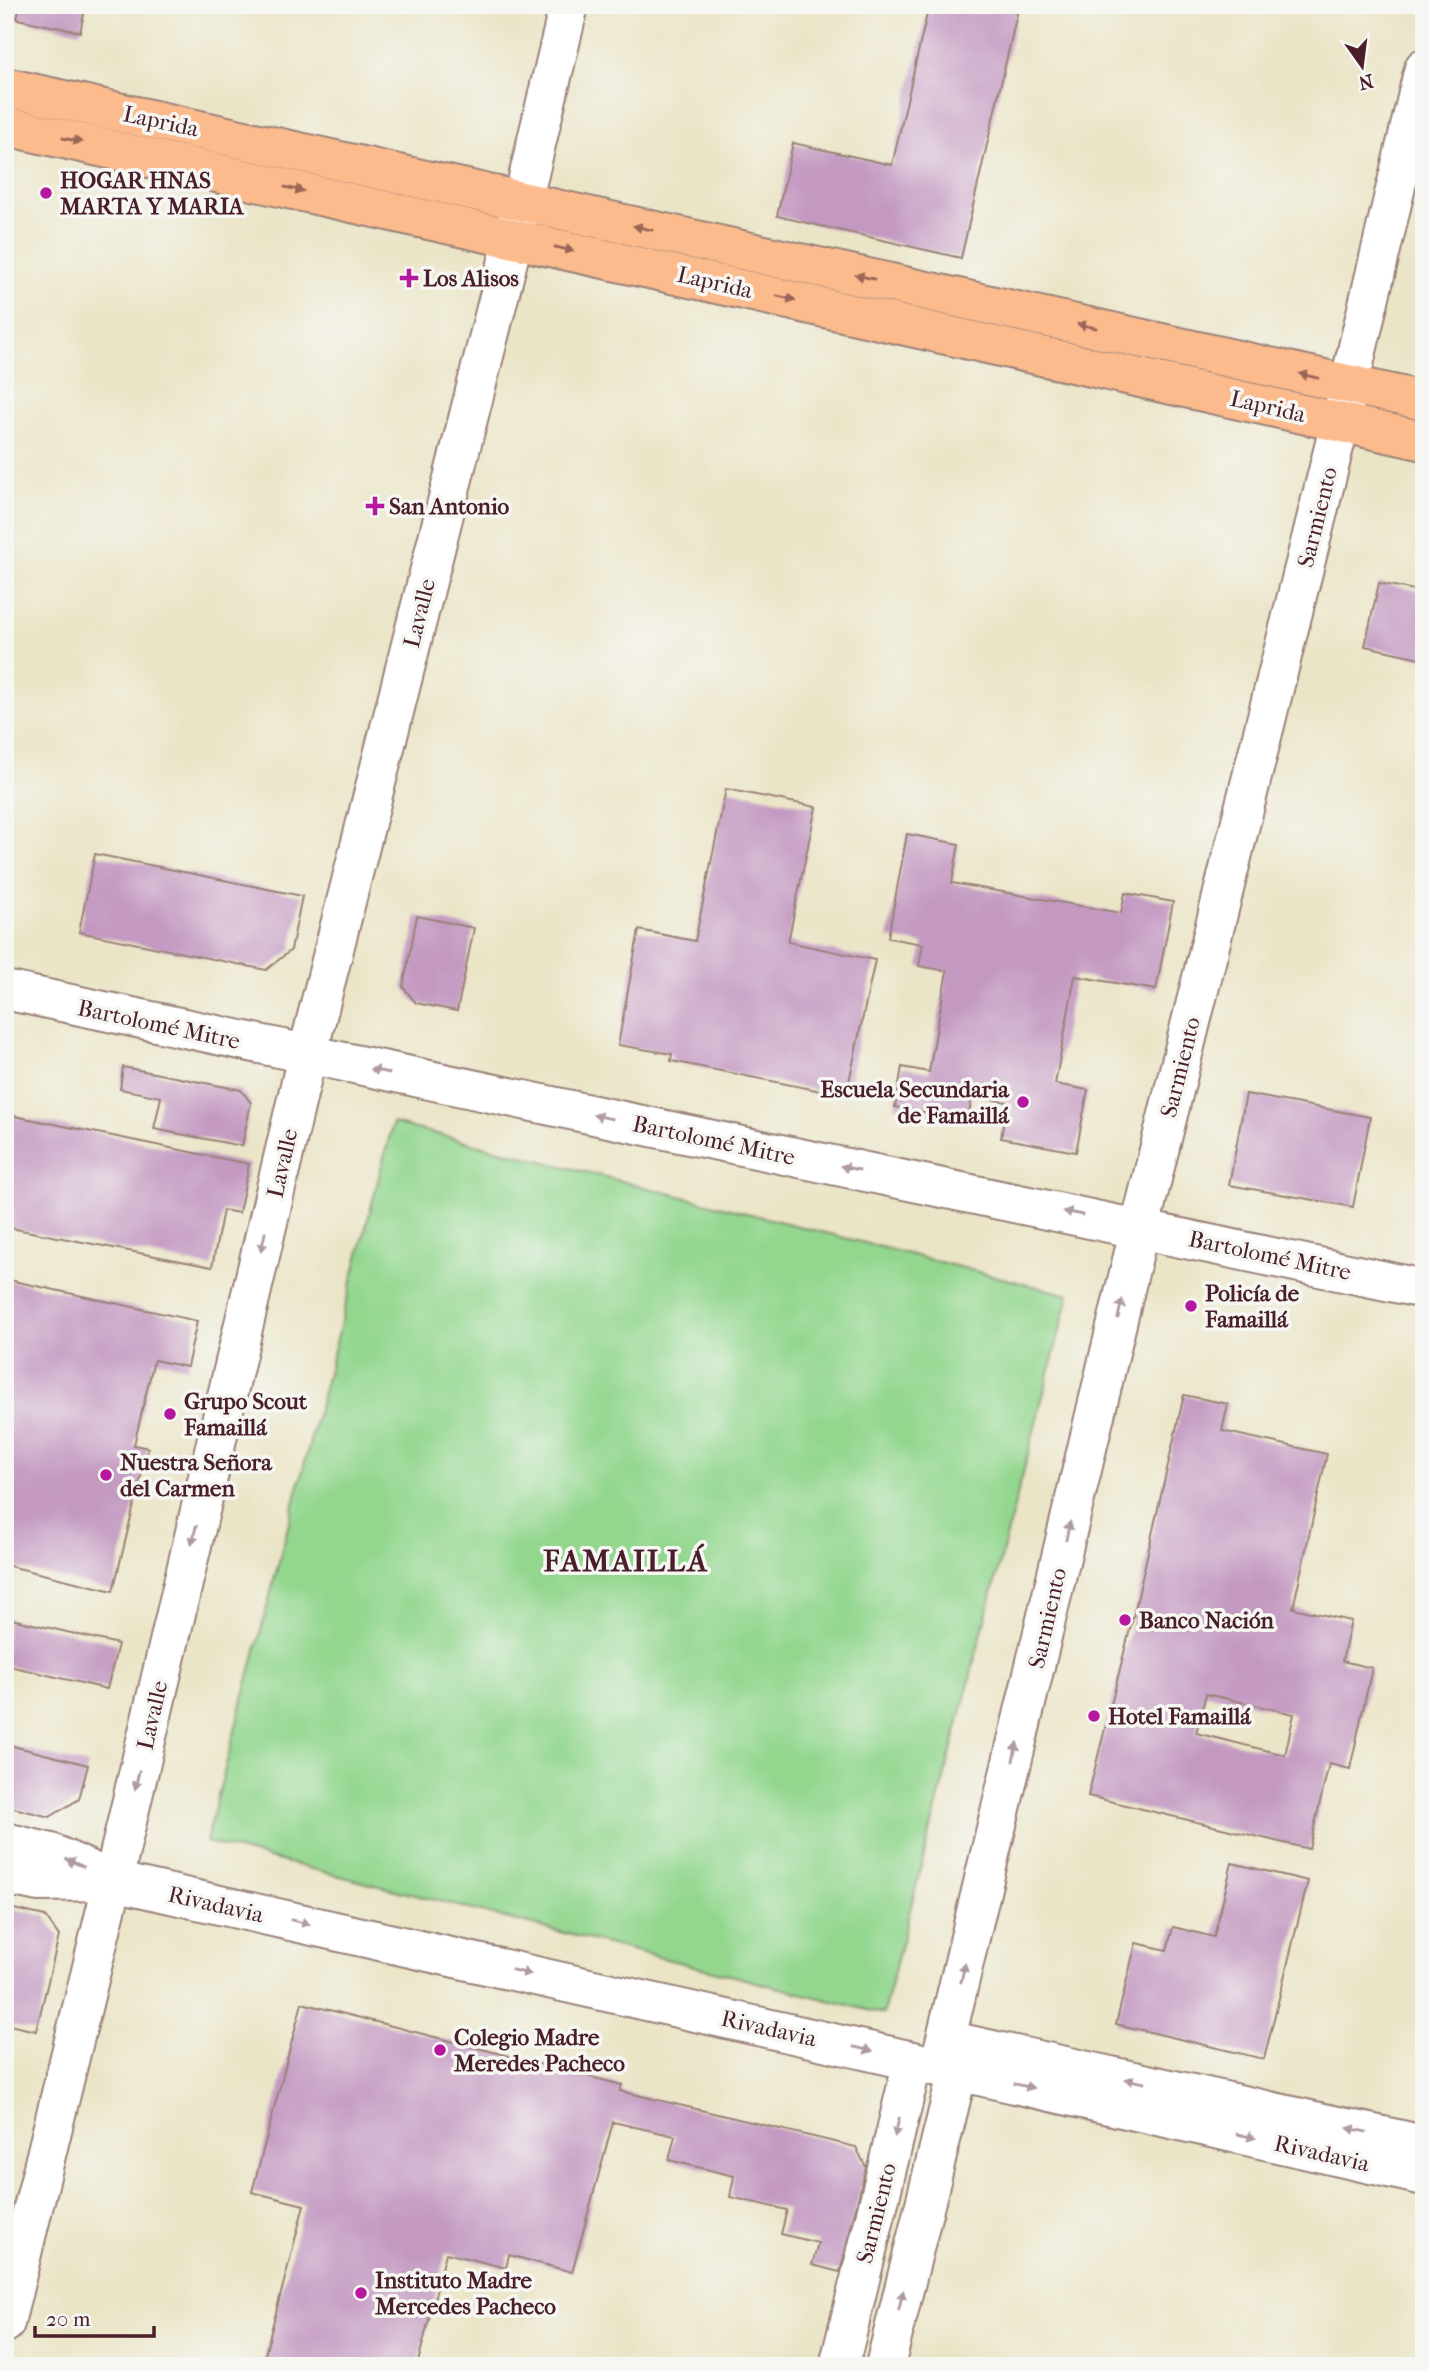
<svg xmlns="http://www.w3.org/2000/svg" width="1429" height="2371" font-family="'IM FELL French Canon',serif">
  <style>
    .green { fill: #93d78f; stroke: #6e7b5d; stroke-width: 2 }
    .building { fill: #c399c1; fill-rule: evenodd }
    .lines { fill: none; stroke-linecap: round; stroke-linejoin: round }
    .minor-casing { stroke: #9a8279; stroke-width: 42 }
    .major-casing { stroke: #9a8279; stroke-width: 42 }
    .minor { stroke: #fff; stroke-width: 38 }
    .major { stroke: #fbbb8d; stroke-width: 38 }
    .oneway { fill: #9a6557 }
    .oneway2 { fill: #ae9aa0 }
    .poi-dot { fill: #b5179e; stroke: #f6f6f2; stroke-width: 2.5 }
    .labels { text-anchor: middle; stroke-width: 7; stroke-linejoin: round; paint-order: stroke }
    .street-label { font-size: 23px; fill: #4a1f2b; stroke: #f6f6f2 }
    .poi-label { font-size: 23px; font-weight: bold; fill: #4a1f2b; stroke: #f6f6f2; text-anchor: start }
    .district-label { font-size: 30px; font-weight: bold; letter-spacing: 2px; fill: #4a1f2b; stroke: #f6f6f2 }
  </style>
  <rect width="100%" height="100%" fill="#f6f6f2"/>
  <filter id="ink" filterUnits="userSpaceOnUse"><feTurbulence type="fractalNoise" baseFrequency=".0143" numOctaves="2"/><feDisplacementMap in="SourceGraphic" scale="14" xChannelSelector="R" yChannelSelector="G"/><feConvolveMatrix kernelMatrix="1 2 1 2 8 2 1 2 1" color-interpolation-filters="sRGB"/></filter>
  <filter id="wash" filterUnits="userSpaceOnUse"><feTurbulence type="fractalNoise" baseFrequency=".00686" numOctaves="4" result="noise"/><feDisplacementMap in="SourceGraphic" scale="28" xChannelSelector="R" yChannelSelector="G"/><feGaussianBlur stdDeviation="1.57" result="paint"/><feColorMatrix in="noise" values="0 0 0 0 0 0 0 0 0 0 0 0 0 0 0 0 0 1.4 0 .05"/><feComposite in="paint" operator="in"/></filter>
  <g filter="url(#wash)">
    <rect width="100%" height="100%" fill="#ebe5c7"/>
    <!-- green -->
    <polygon class="green" points="393,1123 1069,1295 883,2014 206,1842"/>
    <g id="blocks">
      <!-- building -->
      <g class="building">
        <polygon points="20,5 86,5 80,32 17,19"/>
        <polygon points="929,5 1019,5 961,258 777,216 793,143 892,165"/>
        <polygon points="1379,583 1424,592 1424,659 1365,646"/>
        <polygon points="726,789 816,807 788,942 875,960 846,1096 671,1061 672,1054 618,1045 639,930 695,941"/>
        <polygon points="907,834 959,844 952,883 1121,913 1125,893 1173,902 1156,990 1075,976 1055,1084 1088,1090 1076,1152 1001,1138 1007,1102 972,1096 968,1120 895,1107 902,1067 929,1072 947,971 919,966 923,944 888,938"/>
        <polygon points="95,854 302,896 291,950 266,970 79,932"/>
        <polygon points="417,916 474,928 457,1011 416,1003 403,987"/>
        <polygon points="123,1067 241,1090 251,1103 242,1146 154,1129 161,1097 120,1089"/>
        <polygon points="1246,1094 1370,1117 1353,1207 1229,1185"/>
        <polygon points="5,1114 249,1164 239,1213 223,1210 212,1267 5,1227"/>
        <polygon points="9,1280 197,1321 187,1367 154,1360 134,1445 148,1448 113,1591 5,1565 5,1295"/>
        <path d="M1184 1395 1228 1404 1222 1431 1327 1454 1293 1608 1351 1621 1342 1661 1372 1668 1350 1769 1329 1764 1309 1849 1088 1796 1134 1613ZM1206 1694 1294 1714 1285 1755 1196 1733Z"/>
        <polygon points="7,1618 118,1644 107,1689 5,1665"/>
        <polygon points="5,1744 88,1765 79,1799 50,1817 5,1806"/>
        <polygon points="1232,1863 1308,1881 1264,2059 1116,2024 1136,1943 1167,1950 1173,1927 1214,1937"/>
        <polygon points="5,1907 45,1916 59,1936 36,2031 5,2024"/>
        <polygon points="302,2003 622,2085 620,2091 856,2147 866,2167 840,2272 812,2265 818,2243 781,2234 787,2210 730,2197 734,2176 669,2160 675,2136 613,2122 572,2272 509,2255 506,2268 446,2253 417,2366 262,2366 304,2205 252,2192"/>
      </g>
    </g>
  </g>
  <g filter="url(#ink)">
    <use href="#blocks" fill-opacity="0" stroke="#9a8279" stroke-width="2"/>
    <g class="lines">
      <defs>
        <g id="minor">
          <path d="M5 990C477 1094 952 1186 1424 1289"/>
          <polyline points="5,1842 51,1853 113,1881 38,1882 5,1875"/>
          <polyline points="113,1881 1424,2176"/>
          <polyline points="947,2040 1424,2145"/>
          <polyline points="939,2067 1140,1227 1340,423 1424,68"/>
          <polyline points="5,2323 113,1881 307,1056 514,237 569,5"/>
          <polyline points="839,2366 913,2061"/>
          <polyline points="885,2366 958,2071"/>
        </g>
        <g id="major">
          <polyline points="5,87 1424,401"/>
          <polyline points="5,126 1424,441"/>
        </g>
      </defs>
      <!-- minor casing -->
      <use href="#minor" class="minor-casing"/>
      <!-- major casing -->
      <use href="#major" class="major-casing"/>
      <!-- minor -->
      <use href="#minor" class="minor"/>
      <!-- major -->
      <use href="#major" class="major"/>
    </g>
    <!-- one-way arrows -->
    <defs><path id="oneway-solid" d="M-6-.8H1V-3.2L6.5 0L1 3.2V.8H-6Z" transform="scale(1.75)"/></defs>
    <g class="oneway">
      <use href="#oneway-solid" transform="translate(72 140) rotate(12)"/>
      <use href="#oneway-solid" transform="translate(294 189) rotate(12)"/>
      <use href="#oneway-solid" transform="translate(643 228) rotate(-167)"/>
      <use href="#oneway-solid" transform="translate(564 249) rotate(13)"/>
      <use href="#oneway-solid" transform="translate(865 277) rotate(-167)"/>
      <use href="#oneway-solid" transform="translate(786 298) rotate(13)"/>
      <use href="#oneway-solid" transform="translate(1087 326) rotate(-167)"/>
      <use href="#oneway-solid" transform="translate(1309 376) rotate(-167)"/>
    </g>
    <g class="oneway2">
      <use href="#oneway-solid" transform="translate(380 1071) rotate(-168)"/>
      <use href="#oneway-solid" transform="translate(603 1117) rotate(-168)"/>
      <use href="#oneway-solid" transform="translate(850 1168) rotate(-168)"/>
      <use href="#oneway-solid" transform="translate(1073 1213) rotate(-168)"/>
      <use href="#oneway-solid" transform="translate(263 1242) rotate(103)"/>
      <use href="#oneway-solid" transform="translate(1120 1309) rotate(-77)"/>
      <use href="#oneway-solid" transform="translate(1068 1531) rotate(-77)"/>
      <use href="#oneway-solid" transform="translate(194 1535) rotate(103)"/>
      <use href="#oneway-solid" transform="translate(1015 1752) rotate(-77)"/>
      <use href="#oneway-solid" transform="translate(137 1780) rotate(103)"/>
      <use href="#oneway-solid" transform="translate(75 1863) rotate(-156)"/>
      <use href="#oneway-solid" transform="translate(300 1922) rotate(13)"/>
      <use href="#oneway-solid" transform="translate(521 1972) rotate(13)"/>
      <use href="#oneway-solid" transform="translate(963 1973) rotate(-77)"/>
      <use href="#oneway-solid" transform="translate(863 2049) rotate(13)"/>
      <use href="#oneway-solid" transform="translate(1135 2081) rotate(-168)"/>
      <use href="#oneway-solid" transform="translate(1024 2086) rotate(13)"/>
      <use href="#oneway-solid" transform="translate(897 2127) rotate(104)"/>
      <use href="#oneway-solid" transform="translate(1357 2130) rotate(-168)"/>
      <use href="#oneway-solid" transform="translate(1246 2136) rotate(13)"/>
      <use href="#oneway-solid" transform="translate(901 2300) rotate(-76)"/>
    </g>
  </g>
  <!-- markers -->
  <g class="poi-dot">
    <circle cx="46" cy="193" r="7"/>
    <path d="M405.5 267.5h7v7h7v7h-7v7h-7v-7h-7v-7h7z"/>
    <path d="M371.5 495.5h7v7h7v7h-7v7h-7v-7h-7v-7h7z"/>
    <circle cx="1023" cy="1102" r="7"/>
    <circle cx="1191" cy="1306" r="7"/>
    <circle cx="170" cy="1414" r="7"/>
    <circle cx="106" cy="1475" r="7"/>
    <circle cx="1125" cy="1620" r="7"/>
    <circle cx="1094" cy="1716" r="7"/>
    <circle cx="440" cy="2050" r="7"/>
    <circle cx="361" cy="2293" r="7"/>
  </g>
  <g class="labels">
    <!-- street labels -->
    <g class="street-label">
      <text transform="translate(161 121) rotate(12)" y="8">Laprida</text>
      <text transform="translate(715 282) rotate(13)" y="8">Laprida</text>
      <text transform="translate(1268 406) rotate(13)" y="8">Laprida</text>
      <text transform="translate(1317 517) rotate(-76)" y="8">Sarmiento</text>
      <text transform="translate(419 613) rotate(-76)" y="8">Lavalle</text>
      <text transform="translate(159 1024) rotate(12)" y="8">Bartolomé Mitre</text>
      <text transform="translate(1180 1067) rotate(-76)" y="8">Sarmiento</text>
      <text transform="translate(714 1140) rotate(12)" y="8">Bartolomé Mitre</text>
      <text transform="translate(282 1163) rotate(-77)" y="8">Lavalle</text>
      <text transform="translate(1270 1255) rotate(12)" y="8">Bartolomé Mitre</text>
      <text transform="translate(1047 1618) rotate(-77)" y="8">Sarmiento</text>
      <text transform="translate(152 1715) rotate(-77)" y="8">Lavalle</text>
      <text transform="translate(216 1904) rotate(13)" y="8">Rivadavia</text>
      <text transform="translate(769 2028) rotate(13)" y="8">Rivadavia</text>
      <text transform="translate(1322 2153) rotate(13)" y="8">Rivadavia</text>
      <text transform="translate(876 2213) rotate(-76)" y="8">Sarmiento</text>
    </g>
    <!-- poi labels -->
    <g class="poi-label">
      <text x="60" y="188">HOGAR HNAS<tspan x="60" dy="26">MARTA Y MARIA</tspan></text>
      <text x="423" y="286">Los Alisos</text>
      <text x="389" y="514">San Antonio</text>
      <text x="1009" y="1097" text-anchor="end">Escuela Secundaria<tspan x="1009" dy="26">de Famaillá</tspan></text>
      <text x="1205" y="1301">Policía de<tspan x="1205" dy="26">Famaillá</tspan></text>
      <text x="184" y="1409">Grupo Scout<tspan x="184" dy="26">Famaillá</tspan></text>
      <text x="120" y="1470">Nuestra Señora<tspan x="120" dy="26">del Carmen</tspan></text>
      <text x="1139" y="1628">Banco Nación</text>
      <text x="1108" y="1724">Hotel Famaillá</text>
      <text x="454" y="2045">Colegio Madre<tspan x="454" dy="26">Meredes Pacheco</tspan></text>
      <text x="375" y="2288">Instituto Madre<tspan x="375" dy="26">Mercedes Pacheco</tspan></text>
    </g>
    <!-- district labels -->
    <g class="district-label">
      <text x="626" y="1571">FAMAILLÁ</text>
    </g>
  </g>
  <!-- margin -->
  <rect width="1429" height="2371" fill="none" stroke="#f6f6f2" stroke-width="28"/>
  <!-- north arrow -->
  <g transform="translate(1362 66) rotate(166)" stroke="#f6f6f2" stroke-width="5" paint-order="stroke">
  <path d="M0-5L12 26L0 18L-12 26Z" fill="#4a1f2b"/>
  <text y="-10" font-size="19" font-weight="bold" text-anchor="middle" fill="#4a1f2b">N</text>
  </g>
  <!-- scale -->
  <path d="M35 2326v10h119v-10" fill="none" stroke="#4a1f2b" stroke-width="3.5"/>
  <text x="46" y="2326" font-size="21" fill="#4a1f2b" stroke="#f6f6f2" stroke-width="5" paint-order="stroke">20 m</text>
</svg>
